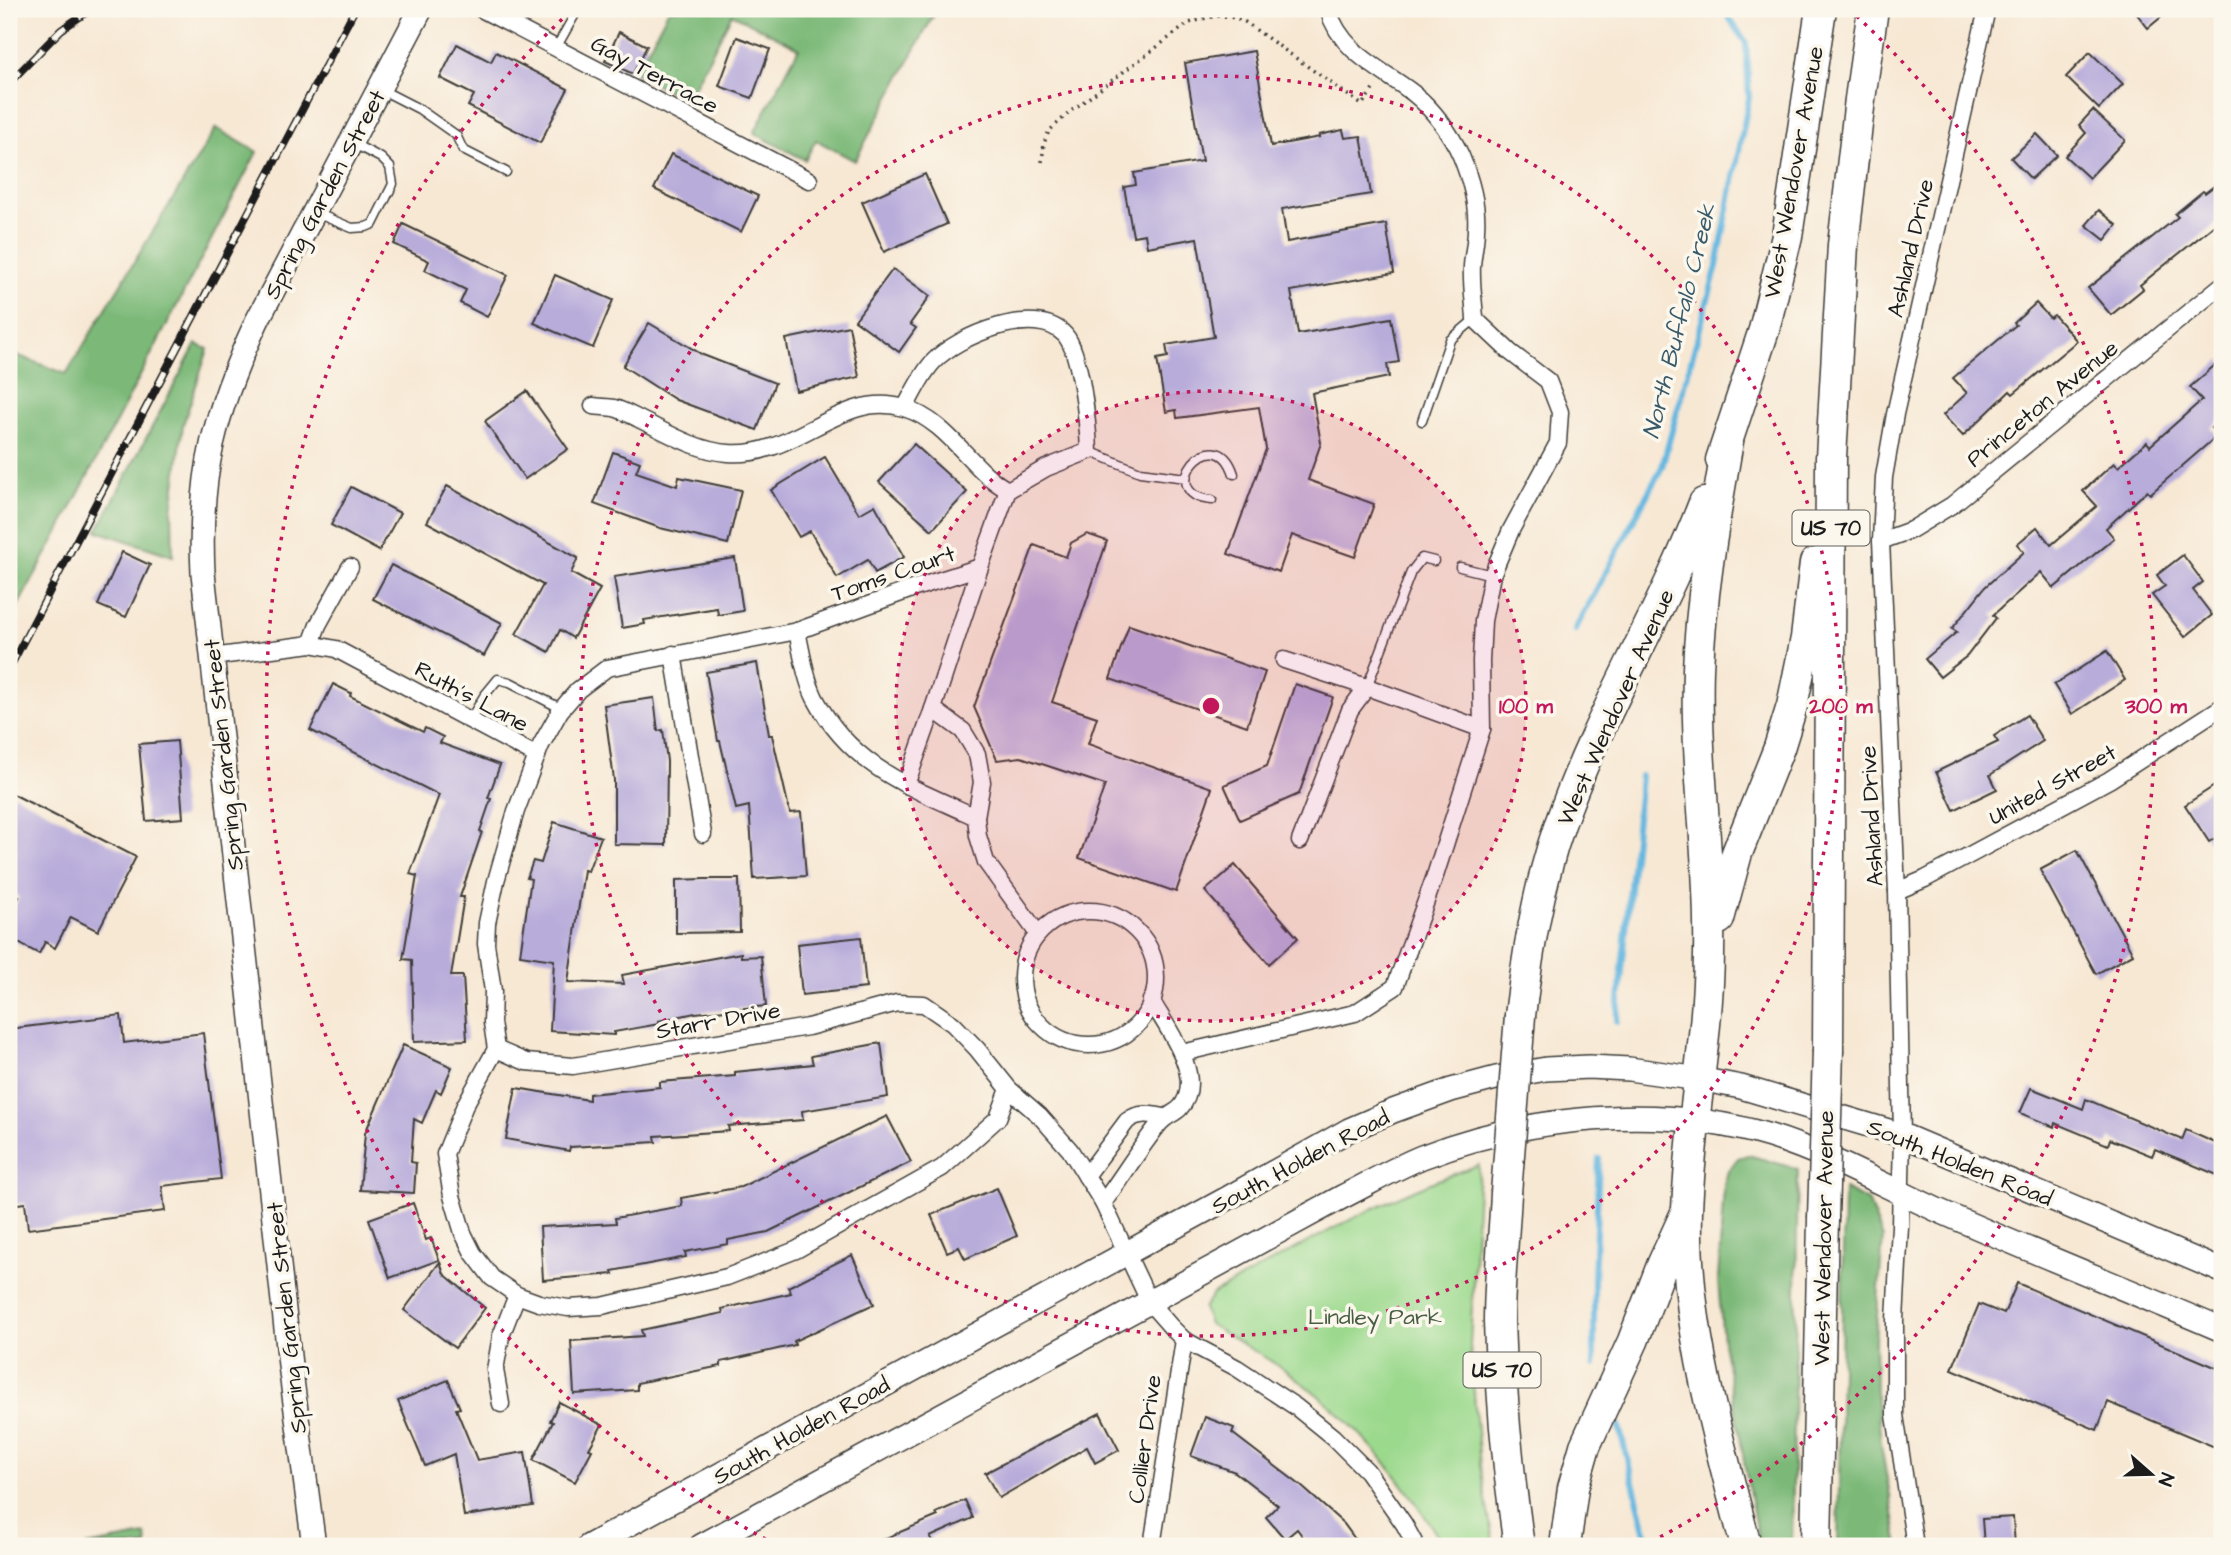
<svg xmlns="http://www.w3.org/2000/svg" width="2231" height="1555" font-family="'Architects Daughter',sans-serif">
  <style>
    .green { fill: #9bd98d; stroke: #5c7a54; stroke-width: 2 }
    .forest { fill: #7cb978; stroke: #4c6a4a; stroke-width: 2 }
    .lines { fill: none; stroke-linecap: round; stroke-linejoin: round }
    .stream { stroke: #65b7e0; stroke-width: 6 }
    .building { fill: #b8acda }
    .lane-casing { stroke: #3d3b38; stroke-width: 11 }
    .street-casing { stroke: #3d3b38; stroke-width: 19 }
    .secondary-casing { stroke: #3d3b38; stroke-width: 26 }
    .highway-casing { stroke: #3d3b38; stroke-width: 33 }
    .path { stroke: #3d3b38; stroke-width: 3.5; stroke-dasharray: 2 5; stroke-linecap: butt }
    .lane { stroke: #fff; stroke-width: 8 }
    .street { stroke: #fff; stroke-width: 16 }
    .secondary { stroke: #fff; stroke-width: 23 }
    .highway { stroke: #fff; stroke-width: 30 }
    .rail-casing { stroke: #1c1c1c; stroke-width: 8 }
    .rail { stroke: #fbf7ec; stroke-width: 5; stroke-dasharray: 16; stroke-linecap: butt }
    .highway-bridge-casing { stroke: #3d3b38; stroke-width: 33; stroke-linecap: butt }
    .highway-bridge { stroke: #fff; stroke-width: 30 }
    .ring { fill: none; stroke: #c2185b; stroke-width: 3.5; stroke-dasharray: 3.5 7 }
    .labels { text-anchor: middle; stroke-width: 7; stroke-linejoin: round; paint-order: stroke }
    .shield { fill: #fbf7ec; stroke: #5f5e5a; stroke-width: 2 }
    .shield-label { font-size: 21px; font-weight: bold; fill: #1c1c1c }
    .street-label { font-size: 23px; fill: #1c1c1c; stroke: #fbf7ec }
    .park-label { font-size: 23px; fill: #485e44; stroke: #fbf7ec }
    .water-label { font-size: 24px; font-style: italic; fill: #395a6a; stroke: #fbf7ec }
    .centre { fill: #c2185b; stroke: #fbf7ec; stroke-width: 3.5 }
    .ring-label { font-size: 21px; text-anchor: middle; font-weight: bold; fill: #c2185b; stroke: #fbf7ec; stroke-width: 7; stroke-linejoin: round; paint-order: stroke }
  </style>
  <rect width="100%" height="100%" fill="#fbf7ec"/>
  <filter id="ink" filterUnits="userSpaceOnUse"><feTurbulence type="fractalNoise" baseFrequency=".0143" numOctaves="2"/><feDisplacementMap in="SourceGraphic" scale="14" xChannelSelector="R" yChannelSelector="G"/><feConvolveMatrix kernelMatrix="1 2 1 2 8 2 1 2 1" color-interpolation-filters="sRGB"/></filter>
  <filter id="wash" filterUnits="userSpaceOnUse"><feTurbulence type="fractalNoise" baseFrequency=".00686" numOctaves="4" result="noise"/><feDisplacementMap in="SourceGraphic" scale="28" xChannelSelector="R" yChannelSelector="G"/><feGaussianBlur stdDeviation="1.57" result="paint"/><feColorMatrix in="noise" values="0 0 0 0 0 0 0 0 0 0 0 0 0 0 0 0 0 1.4 0 .05"/><feComposite in="paint" operator="in"/></filter>
  <g filter="url(#wash)">
    <rect width="100%" height="100%" fill="#f7e8d4"/>
    <!-- green -->
    <path class="green" d="M1479 1165 1470 1346 1480 1466 1494 1546H1443C1405 1479 1358 1424 1296 1378 1269 1358 1237 1342 1209 1324L1203 1308 1213 1294C1299 1247 1385 1196 1479 1165Z"/>
    <!-- forest -->
    <g class="forest">
      <polygon points="669,9 937,9 855,161 816,140 805,160 754,133 799,48 732,14 687,101 635,73"/>
      <polygon points="216,128 257,152 58,533 9,622 9,352 66,374"/>
      <polygon points="196,344 208,349 183,425 172,510 173,556 97,531"/>
      <polygon points="1748,1155 1798,1169 1792,1546 1759,1546 1723,1342 1718,1280 1724,1186 1728,1171 1738,1158"/>
      <polygon points="1844,1189 1868,1201 1883,1238 1875,1340 1876,1393 1882,1451 1899,1546 1838,1546"/>
      <polygon points="146,1535 147,1546 86,1546"/>
    </g>
    <g class="lines">
      <!-- stream -->
      <g class="stream">
        <polyline points="1575,630 1662,467 1717,266 1749,98 1746,43 1723,9"/>
        <polyline points="1617,1021 1641,776"/>
        <polyline points="1594,1365 1594,1282 1599,1159"/>
        <polyline points="1619,1426 1649,1546"/>
      </g>
    </g>
    <g id="blocks">
      <!-- building -->
      <g class="building">
        <polygon points="2133,9 2171,9 2148,28"/>
        <polygon points="619,32 647,46 633,74 605,61"/>
        <polygon points="737,37 770,49 752,98 719,86"/>
        <polygon points="457,44 491,62 496,52 568,89 540,143 468,106 474,95 440,78"/>
        <polygon points="1254,51 1271,146 1320,137 1319,135 1343,130 1345,138 1361,136 1371,194 1282,209 1287,242 1386,224 1394,273 1291,291 1298,334 1391,318 1399,362 1387,364 1389,377 1312,393 1321,443 1308,480 1374,504 1355,557 1292,535 1279,572 1228,554 1266,449 1259,407 1177,418 1176,410 1166,412 1157,359 1168,357 1166,345 1214,337 1197,238 1147,247 1145,234 1133,236 1124,187 1136,185 1134,173 1202,161 1185,63"/>
        <polygon points="2090,52 2123,84 2099,109 2066,77"/>
        <polygon points="2093,110 2125,140 2089,178 2065,156 2086,133 2079,125"/>
        <polygon points="2037,134 2057,155 2031,179 2011,158"/>
        <polygon points="671,154 758,196 741,232 654,189"/>
        <polygon points="925,174 947,224 884,252 862,202"/>
        <polygon points="2222,180 2222,219 2140,285 2143,289 2111,315 2088,288 2178,217 2175,214 2203,191 2205,193"/>
        <polygon points="2099,210 2117,225 2105,240 2086,225"/>
        <polygon points="403,224 508,275 487,317 460,303 466,290 425,270 429,261 394,244"/>
        <polygon points="893,269 930,296 910,324 916,328 899,352 855,320"/>
        <polygon points="555,275 613,300 593,348 534,323"/>
        <polygon points="2036,303 2050,318 2054,315 2077,341 2013,394 2010,391 1963,436 1943,415 1967,393 1953,378 2016,325 2014,323"/>
        <polygon points="649,323 703,355 775,383 757,430 676,400 623,366"/>
        <polygon points="849,326 859,377 796,391 786,339"/>
        <polygon points="2222,359 2222,418 2211,428 2218,435 2150,494 2147,491 2106,528 2114,538 2054,588 2041,572 1993,615 1996,618 1967,656 1940,677 1925,659 1957,632 1952,629 1985,587 2024,552 2017,544 2037,527 2051,545 2097,506 2083,491 2114,463 2118,467 2147,442 2150,446 2202,400 2190,387"/>
        <polygon points="527,391 568,449 525,479 485,421"/>
        <polygon points="914,444 967,492 932,530 879,482"/>
        <polygon points="613,452 640,462 636,472 677,486 679,477 741,490 728,544 660,528 594,504"/>
        <polygon points="825,457 859,514 875,505 904,557 875,573 868,560 837,578 810,531 799,537 771,490"/>
        <polygon points="447,486 578,558 571,573 600,589 573,638 560,630 549,652 516,634 543,585 427,522"/>
        <polygon points="351,487 400,513 379,551 331,525"/>
        <polygon points="1087,534 1107,541 1052,702 1097,717 1088,744 1212,788 1176,892 1079,858 1105,785 1021,757 997,760 974,707 1034,545 1066,557 1071,543"/>
        <polygon points="122,552 150,565 126,617 98,605"/>
        <polygon points="2183,555 2203,582 2193,590 2212,615 2185,637 2152,595 2165,586 2157,575"/>
        <polygon points="735,558 743,611 718,615 717,608 644,620 645,624 622,628 614,577"/>
        <polygon points="391,565 502,623 484,656 373,599"/>
        <polygon points="1129,625 1265,672 1247,726 1110,679"/>
        <polygon points="2107,651 2125,680 2072,714 2054,685"/>
        <polygon points="757,663 769,735 772,735 790,813 801,812 806,876 754,879 749,806 736,809 720,741 718,741 706,672"/>
        <polygon points="333,684 351,693 350,696 423,732 425,728 443,737 440,743 500,765 488,798 491,799 480,831 482,832 460,897 464,897 451,976 463,976 467,1040 414,1042 412,960 403,959 417,876 410,874 439,795 310,730"/>
        <polygon points="1295,684 1333,697 1299,794 1240,820 1224,785 1267,766"/>
        <polygon points="654,698 658,731 663,730 667,761 666,845 614,844 614,780 604,705"/>
        <polygon points="2027,715 2043,741 1990,775 1997,789 1954,810 1936,772 1998,742 1994,736"/>
        <polygon points="177,741 183,818 146,821 139,744"/>
        <polygon points="2222,781 2222,834 2209,842 2185,805"/>
        <polygon points="9,792 136,857 98,931 71,917 55,948 45,942 39,954 9,938 9,918 19,897 9,891"/>
        <polygon points="554,822 601,837 588,871 584,870 568,982 624,984 622,975 741,953 741,957 761,956 766,1006 695,1013 658,1021 659,1024 614,1032 614,1035 550,1031 554,960 520,955 531,879 527,878 533,861 541,863"/>
        <polygon points="2077,850 2133,954 2096,974 2040,870"/>
        <polygon points="1235,865 1298,938 1269,964 1205,891"/>
        <polygon points="704,879 739,879 740,932 676,933 676,880"/>
        <polygon points="861,937 866,988 802,995 797,944"/>
        <polygon points="121,1015 124,1043 203,1033 221,1179 162,1186 165,1211 28,1229 25,1203 9,1205 9,1029"/>
        <polygon points="881,1043 888,1097 802,1111 803,1120 728,1126 729,1131 655,1136 656,1142 570,1147 569,1151 506,1139 516,1088 589,1100 589,1094 660,1087 660,1082 735,1076 735,1072 813,1064 811,1056"/>
        <polygon points="403,1045 452,1067 441,1093 436,1090 422,1123 414,1119 411,1162 416,1163 414,1193 360,1190 365,1133"/>
        <polygon points="2031,1088 2083,1109 2086,1099 2182,1140 2186,1130 2222,1146 2222,1177 2155,1149 2152,1156 2110,1139 2108,1145 2055,1123 2054,1127 2020,1113"/>
        <polygon points="887,1116 911,1162 768,1232 728,1240 728,1244 685,1252 686,1257 612,1271 613,1274 543,1280 540,1227 616,1223 615,1218 682,1206 681,1198 741,1187"/>
        <polygon points="997,1188 1017,1236 965,1259 959,1247 947,1252 931,1215"/>
        <polygon points="413,1203 426,1240 431,1238 439,1260 390,1278 369,1219"/>
        <polygon points="852,1255 874,1304 794,1341 795,1345 721,1362 721,1366 637,1383 637,1390 574,1394 571,1341 643,1336 641,1330 723,1313 722,1309 791,1293 788,1287"/>
        <polygon points="440,1262 444,1274 485,1308 455,1348 404,1310"/>
        <polygon points="2017,1283 2222,1370 2222,1450 2108,1402 2097,1430 1952,1369 1979,1304 2004,1314"/>
        <polygon points="448,1380 460,1408 456,1409 477,1460 525,1452 533,1506 464,1516 454,1454 425,1466 398,1401"/>
        <polygon points="559,1402 602,1425 589,1449 592,1450 575,1482 533,1460 553,1422 550,1421"/>
        <polygon points="1100,1413 1119,1450 1095,1463 1087,1447 999,1498 985,1473"/>
        <polygon points="1205,1417 1234,1428 1232,1433 1300,1485 1344,1524 1360,1546 1310,1546 1297,1529 1285,1539 1266,1517 1278,1505 1235,1472 1191,1456"/>
        <polygon points="965,1500 973,1518 930,1537 934,1546 867,1546 938,1516 936,1513"/>
        <polygon points="2013,1517 2015,1546 1984,1546 1982,1519"/>
      </g>
    </g>
  </g>
  <g filter="url(#ink)">
    <use href="#blocks" fill-opacity="0" stroke="#3d3b38" stroke-width="2"/>
    <g class="lines">
      <defs>
        <g id="lane">
          <polyline points="556,48 578,9"/>
          <polyline points="382,90 419,109 456,135 463,150 506,172"/>
          <polyline points="316,213 352,228 366,227 373,224 393,184 390,167 381,158 354,144"/>
          <polyline points="1422,421 1450,340 1475,319"/>
          <polyline points="1089,451 1140,472 1186,478"/>
          <path d="M1212 500C1151 495 1215 415 1234 474"/>
          <polyline points="1460,567 1492,575"/>
          <polyline points="1367,687 1411,572 1422,558 1434,561"/>
          <polyline points="470,720 484,696 498,679 510,682 562,709"/>
        </g>
        <g id="street">
          <polyline points="481,9 809,180"/>
          <path d="M593 406C600 407 608 407 614 408 622 410 631 415 639 419 666 432 697 451 728 453 795 459 841 389 904 408 950 422 971 471 1008 490"/>
          <polyline points="1881,541 1911,530 1952,505 2222,285"/>
          <polyline points="980,567 933,709 963,731 977,754 982,782 976,817 978,836 986,862 1038,934"/>
          <path d="M797 631C802 653 805 678 815 698 851 767 910 787 976 817"/>
          <polyline points="311,644 318,625 350,567"/>
          <polyline points="673,654 703,834"/>
          <polyline points="212,657 311,644 336,649 537,756"/>
          <polyline points="1284,660 1367,687"/>
          <polyline points="906,785 933,709"/>
          <polyline points="1300,841 1350,710 1367,687 1482,729"/>
          <polyline points="1897,891 1925,879 2109,780 2222,707"/>
          <circle cx="1089" cy="978" r="67"/>
          <path d="M496 1049 492 1023 493 991 486 944 487 923 496 881 516 811 541 745 560 711 578 690 607 668 797 631 912 589 980 567 1008 490 1046 468 1089 451C1088 425 1081 353 1065 335 1036 303 957 336 933 362 921 375 913 393 905 408"/>
          <polyline points="496,1049 526,1062 573,1066 808,1027 897,1003 924,1004 953,1024 977,1049 1009,1089 1040,1116 1070,1150 1103,1203 1150,1303 1171,1327 1184,1340 1237,1368 1296,1407 1333,1437 1367,1471 1404,1524 1416,1546"/>
          <polyline points="496,1049 465,1105 445,1154 452,1196 463,1233 473,1253 492,1278 517,1295 539,1303 568,1308 602,1306 727,1277 796,1250 942,1168 998,1118 1009,1089"/>
          <path d="M1182 1053 1355 1013 1395 987 1435 876 1482 729 1481 661 1483 621 1492 575 1511 530 1558 443 1560 412 1548 381 1510 352 1475 319C1474 302 1471 283 1472 266 1473 253 1476 241 1476 229 1478 205 1470 178 1461 156 1451 133 1432 108 1413 93 1380 68 1340 52 1328 9"/>
          <path d="M1086 1176 1127 1121C1139 1112 1149 1114 1164 1117"/>
          <path d="M1103 1203C1122 1177 1139 1149 1159 1124 1165 1116 1174 1114 1180 1108 1207 1078 1166 1027 1151 1000"/>
          <polyline points="501,1404 495,1370 501,1336 517,1295"/>
          <polyline points="1152,1546 1184,1340"/>
          <polyline points="1915,1546 1895,1415 1895,1320 1900,1226 1902,1135 1897,891 1881,541 1884,477 1895,414 1987,9"/>
        </g>
        <g id="secondary">
          <path d="M314 1546 290 1365 203 573C198 472 215 411 257 321L421 9"/>
          <polyline points="589,1546 1228,1198 1349,1130 1393,1111 1451,1090 1496,1078 1546,1069 1589,1067 1629,1069 1699,1079 1741,1087 1902,1135 2222,1271"/>
          <path d="M701 1546 1342 1197C1368 1184 1395 1168 1422 1157 1527 1116 1661 1103 1770 1136 1828 1154 1880 1184 1935 1209 2030 1251 2126 1289 2222 1330"/>
        </g>
        <g id="highway">
          <path d="M1728 441C1715 517 1701 592 1698 669 1695 764 1711 859 1709 954 1708 1040 1690 1125 1687 1211 1684 1324 1718 1438 1746 1546"/>
          <polyline points="1721,460 1764,330 1787,236 1821,9"/>
          <polyline points="1719,919 1737,853 1779,748 1792,706 1806,638 1815,563"/>
          <path d="M1520 1016C1528 951 1538 887 1560 824 1599 713 1662 613 1704 503"/>
          <polyline points="1828,1050 1831,458 1843,245 1860,99 1873,9"/>
          <path d="M1506 1193C1504 1236 1499 1279 1499 1322 1501 1397 1508 1472 1519 1546"/>
          <polyline points="1565,1546 1573,1488 1585,1446 1633,1341 1663,1263 1685,1215"/>
          <polyline points="1816,1546 1823,1218"/>
        </g>
      </defs>
      <!-- lane casing -->
      <use href="#lane" class="lane-casing"/>
      <!-- street casing -->
      <use href="#street" class="street-casing"/>
      <!-- secondary casing -->
      <use href="#secondary" class="secondary-casing"/>
      <!-- highway casing -->
      <use href="#highway" class="highway-casing"/>
      <!-- path -->
      <path class="path" d="M1042 162 1044 143 1049 131 1071 111 1189 23C1213 16 1221 12 1245 22L1362 105 1374 88"/>
      <!-- lane -->
      <use href="#lane" class="lane"/>
      <!-- street -->
      <use href="#street" class="street"/>
      <!-- secondary -->
      <use href="#secondary" class="secondary"/>
      <!-- highway -->
      <use href="#highway" class="highway"/>
      <defs>
        <g id="rail">
          <polyline points="9,83 61,30 91,9"/>
          <polyline points="9,669 355,9"/>
        </g>
      </defs>
      <!-- rail casing -->
      <use href="#rail" class="rail-casing"/>
      <!-- rail -->
      <use href="#rail" class="rail"/>
      <defs>
        <g id="highway-bridge">
          <polyline points="1506,1193 1520,1016"/>
          <polyline points="1823,1218 1828,1050"/>
        </g>
      </defs>
      <!-- highway-bridge casing -->
      <use href="#highway-bridge" class="highway-bridge-casing"/>
      <!-- highway-bridge -->
      <use href="#highway-bridge" class="highway-bridge"/>
    </g>
  </g>
  <!-- distance rings -->
  <circle cx="1211" cy="706" r="315" fill="#c2185b" fill-opacity=".12"/>
  <g class="ring">
    <circle cx="1211" cy="706" r="315"/>
    <circle cx="1211" cy="706" r="630"/>
    <path d="M775 1544A945 945 0 0 1 573 9M1849 9A945 945 0 0 1 1647 1544"/>
  </g>
  <g class="labels">
    <!-- shield labels -->
    <g class="shield">
      <rect x="1792.5" y="510.5" width="77" height="35" rx="5"/>
      <rect x="1463.5" y="1352.5" width="77" height="35" rx="5"/>
    </g>
    <g class="shield-label">
      <text x="1831" y="535">US 70</text>
      <text x="1502" y="1377">US 70</text>
    </g>
    <!-- street labels -->
    <g class="street-label">
      <text transform="translate(655 74) rotate(28)" y="8">Gay Terrace</text>
      <text transform="translate(1793 172) rotate(-80)" y="8">West Wendover Avenue</text>
      <text transform="translate(324 194) rotate(-62)" y="8">Spring Garden Street</text>
      <text transform="translate(1910 248) rotate(-77)" y="8">Ashland Drive</text>
      <text transform="translate(2042 403) rotate(-39)" y="8">Princeton Avenue</text>
      <text transform="translate(893 573) rotate(-19)" y="8">Toms Court</text>
      <text transform="translate(472 696) rotate(28)" y="8">Ruth's Lane</text>
      <text transform="translate(1615 707) rotate(-66)" y="8">West Wendover Avenue</text>
      <text transform="translate(223 755) rotate(-96)" y="8">Spring Garden Street</text>
      <text transform="translate(2052 784) rotate(-29)" y="8">United Street</text>
      <text transform="translate(1871 816) rotate(-93)" y="8">Ashland Drive</text>
      <text transform="translate(718 1020) rotate(-10)" y="8">Starr Drive</text>
      <text transform="translate(1300 1161) rotate(-28)" y="8">South Holden Road</text>
      <text transform="translate(1960 1162) rotate(22)" y="8">South Holden Road</text>
      <text transform="translate(1823 1238) rotate(-89)" y="8">West Wendover Avenue</text>
      <text transform="translate(286 1318) rotate(-96)" y="8">Spring Garden Street</text>
      <text transform="translate(801 1430) rotate(-29)" y="8">South Holden Road</text>
      <text transform="translate(1144 1439) rotate(-82)" y="8">Collier Drive</text>
    </g>
    <!-- park labels -->
    <g class="park-label">
      <text x="1375" y="1324">Lindley Park</text>
    </g>
    <!-- water labels -->
    <g class="water-label">
      <text transform="translate(1679 321) rotate(-76)" y="8">North Buffalo Creek</text>
    </g>
  </g>
  <circle cx="1211" cy="706" r="10" class="centre"/>
  <g class="ring-label">
    <text x="1526" y="713">100 m</text>
    <text x="1841" y="713">200 m</text>
    <text x="2156" y="713">300 m</text>
  </g>
  <!-- margin -->
  <rect width="2231" height="1555" fill="none" stroke="#fbf7ec" stroke-width="35"/>
  <!-- north arrow -->
  <g transform="translate(2151 1474) rotate(110)" stroke="#fbf7ec" stroke-width="5" paint-order="stroke">
  <path d="M0-5L12 26L0 18L-12 26Z" fill="#1c1c1c"/>
  <text y="-10" font-size="19" font-weight="bold" text-anchor="middle" fill="#1c1c1c">N</text>
  </g>
</svg>
